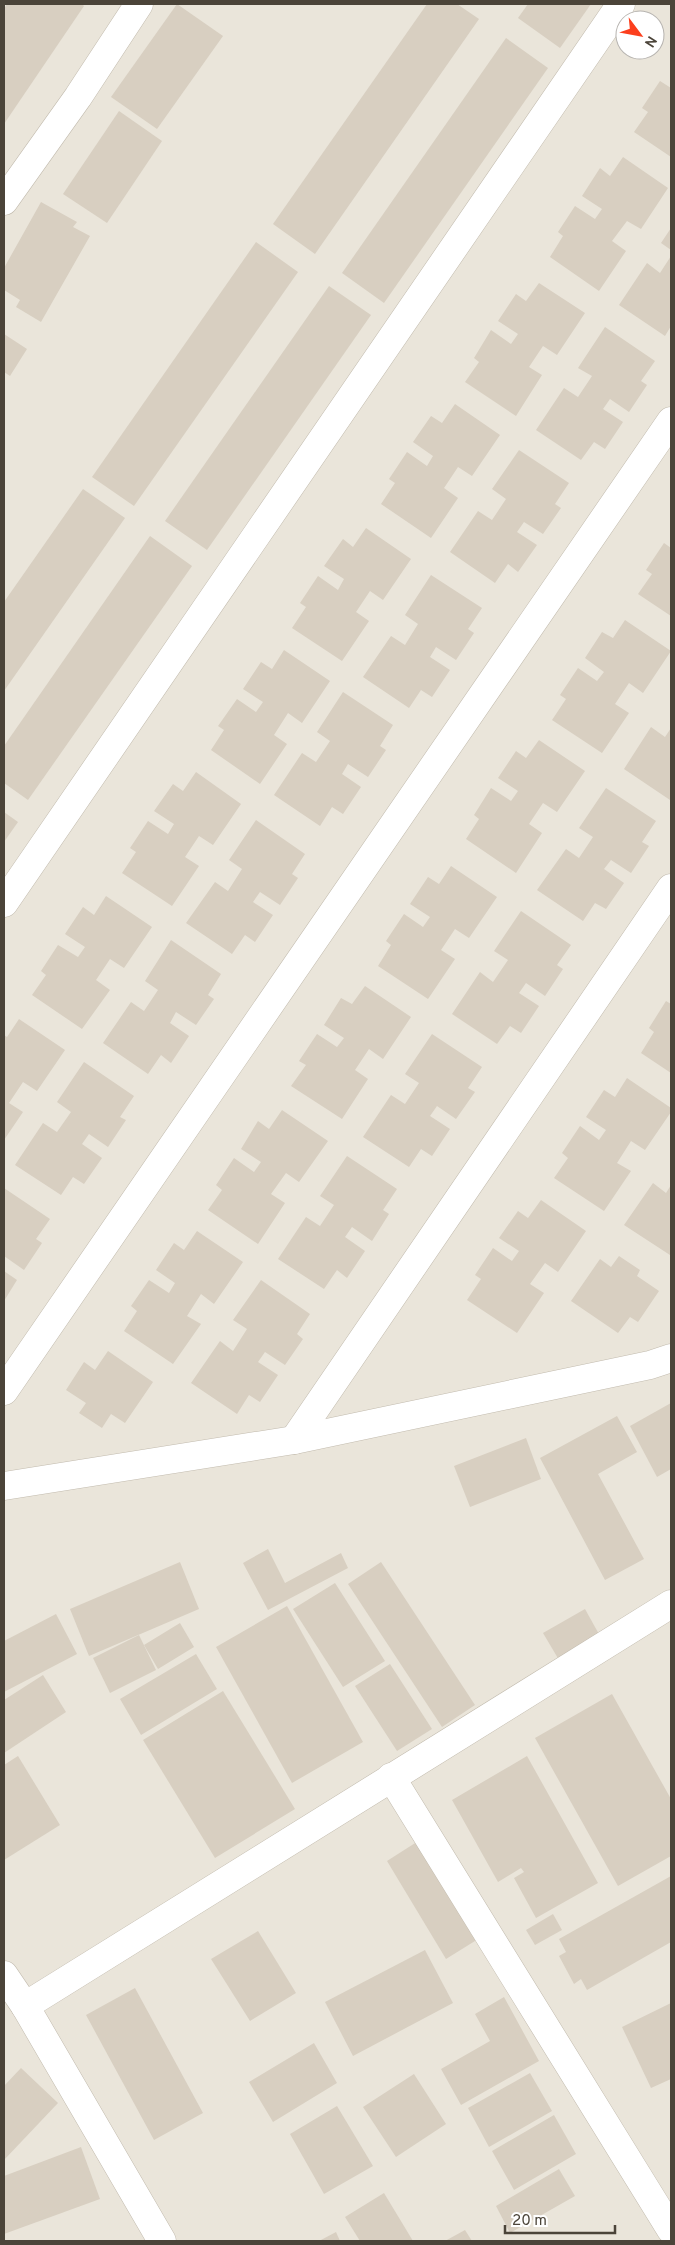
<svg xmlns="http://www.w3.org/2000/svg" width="675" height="2245" font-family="Overpass,sans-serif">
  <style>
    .residential { fill: #eae5da; fill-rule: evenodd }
    .building { fill: #d8cfc1 }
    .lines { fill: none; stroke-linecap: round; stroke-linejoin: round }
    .street-casing { stroke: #c2bbae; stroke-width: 29 }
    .street { stroke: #fff; stroke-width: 28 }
  </style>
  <rect width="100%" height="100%" fill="#f6f3ec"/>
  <!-- residential -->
  <path class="residential" d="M4 4H671V2241H4ZM625 20H655V50H625Z"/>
  <!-- building -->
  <g class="building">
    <polygon points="7,4 82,4 84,6 4,124 4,9"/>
    <polygon points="177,4 223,36 157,129 111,97"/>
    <polygon points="427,4 457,4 479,19 315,254 273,224"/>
    <polygon points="528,4 591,4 560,48 518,18"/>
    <polygon points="506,38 548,68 384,303 342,273"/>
    <polygon points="660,81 671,88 671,157 634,132 648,112 642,108"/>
    <polygon points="119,111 162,141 107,223 63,194"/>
    <polygon points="623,157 668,188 641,229 627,221 612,241 626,251 599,291 550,257 563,236 558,232 575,206 595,219 602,209 582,196 600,168 610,176"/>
    <polygon points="41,202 77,222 73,227 90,236 41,322 16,307 20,300 4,290 4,268"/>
    <polygon points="671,228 671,250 661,243"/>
    <polygon points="256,242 298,272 134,506 92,477"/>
    <polygon points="671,256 671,326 665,336 619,305 647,263 660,273"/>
    <polygon points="539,283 585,313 557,355 543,346 529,367 542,375 516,416 465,382 479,362 474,358 491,330 511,344 518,334 498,321 516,294 526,301"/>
    <polygon points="329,286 371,315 207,550 165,521"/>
    <polygon points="605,327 655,361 641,381 647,385 629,412 610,399 603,409 623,422 605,449 594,442 581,460 536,430 564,388 578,397 592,376 578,368"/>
    <polygon points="4,334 27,349 10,376 4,372"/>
    <polygon points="455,404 500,435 472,476 458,467 444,488 458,498 431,538 381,504 395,483 389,479 407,452 427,466 433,456 413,442 431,416 442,423"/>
    <polygon points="519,450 569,483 555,504 561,508 543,534 524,522 517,532 537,545 518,572 508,564 495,583 450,552 478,511 492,520 506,499 492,489"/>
    <polygon points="83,489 125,518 4,691 4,602"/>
    <polygon points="366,528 411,559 383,600 370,591 356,612 369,621 342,661 292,628 306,607 300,603 318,576 338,590 344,579 324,566 343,539 353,547"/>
    <polygon points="150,536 192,566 28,800 4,783 4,746"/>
    <polygon points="664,543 671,548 671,616 638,594 652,574 646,570"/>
    <polygon points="431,575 482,608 468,629 474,633 456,660 436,647 430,657 450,670 432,697 421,690 409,708 363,677 391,636 405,645 418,624 405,615"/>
    <polygon points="625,620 671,651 643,693 629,683 615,704 629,713 602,753 552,720 566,699 560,695 578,668 597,681 604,672 585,658 602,632 613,638"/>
    <polygon points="284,650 330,681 302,723 288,713 274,735 287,744 260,784 211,750 224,730 218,726 237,699 256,712 263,702 243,689 261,662 272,669"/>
    <polygon points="343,692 393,725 380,746 386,750 368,777 348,764 342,774 361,787 343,814 332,807 320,826 274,795 302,753 316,762 330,741 317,732"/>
    <polygon points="651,727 665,737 671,728 671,797 670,800 624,769"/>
    <polygon points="539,740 585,771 557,812 543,803 529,824 542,833 516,873 466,839 479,819 474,815 491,788 511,801 518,791 498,778 516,751 526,758"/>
    <polygon points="196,772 241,804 213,845 199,836 185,857 199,866 172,906 122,873 136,852 130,848 148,821 168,834 174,824 154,811 173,784 183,791"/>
    <polygon points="606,788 656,821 642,842 649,846 631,873 611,860 604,869 624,883 606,909 595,903 583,921 537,890 566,849 579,858 593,837 579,828"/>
    <polygon points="4,812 18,822 4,842"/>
    <polygon points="256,820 305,854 292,874 298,878 280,905 260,892 253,902 273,915 255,942 245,935 232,954 186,923 215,882 228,891 242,869 229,860"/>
    <polygon points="451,866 497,897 469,938 455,929 441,950 455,959 428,999 378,966 391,945 386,941 404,914 423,927 430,917 410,904 428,877 439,884"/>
    <polygon points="106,896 152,927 124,968 110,959 96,980 110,990 82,1029 32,995 46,975 41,971 58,945 78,957 85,947 65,934 83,907 94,915"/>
    <polygon points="521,911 571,945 557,965 563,969 545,996 526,983 519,993 539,1006 521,1033 510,1026 497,1044 452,1014 480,972 493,982 508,960 494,951"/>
    <polygon points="171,940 221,974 208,995 214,999 196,1025 176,1012 170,1023 189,1036 171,1063 161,1055 148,1074 103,1043 131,1002 144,1011 158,990 145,981"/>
    <polygon points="365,986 411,1017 383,1059 369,1049 355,1070 368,1079 342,1119 291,1086 306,1065 299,1061 317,1034 337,1047 344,1038 324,1025 341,998 352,1004"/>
    <polygon points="666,1001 671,1004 671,1073 641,1053 654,1032 649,1028"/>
    <polygon points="19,1019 65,1050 37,1091 23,1082 9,1103 23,1112 4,1140 4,1035 7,1037"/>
    <polygon points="432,1034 482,1067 468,1088 475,1092 456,1119 437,1106 430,1116 450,1129 432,1156 421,1149 409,1167 363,1137 391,1095 405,1104 419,1083 405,1074"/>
    <polygon points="84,1062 134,1096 120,1117 126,1120 108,1147 89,1134 82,1144 102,1158 84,1184 73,1177 61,1195 15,1165 43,1123 57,1132 71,1112 57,1102"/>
    <polygon points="627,1078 671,1108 671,1112 645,1150 631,1141 617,1163 631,1171 604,1211 554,1178 568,1158 562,1153 580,1126 599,1140 606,1130 586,1117 604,1090 615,1097"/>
    <polygon points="282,1110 328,1141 299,1182 286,1173 271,1194 285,1203 258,1244 208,1210 222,1190 216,1185 234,1158 254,1172 261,1162 241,1149 258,1121 269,1129"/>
    <polygon points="347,1156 397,1189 383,1210 389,1214 372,1241 352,1227 345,1237 365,1251 347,1278 337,1270 324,1289 278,1259 306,1217 320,1226 334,1205 320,1196"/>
    <polygon points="653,1183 666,1193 671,1185 670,1255 624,1225"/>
    <polygon points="4,1188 50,1219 36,1239 42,1243 24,1270 4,1256"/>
    <polygon points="541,1200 586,1231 558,1272 545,1263 530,1284 544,1293 517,1333 467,1300 481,1279 475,1275 493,1248 512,1261 519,1251 499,1238 518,1211 528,1218"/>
    <polygon points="197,1231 243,1262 214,1304 201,1294 187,1316 201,1324 173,1364 124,1331 137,1311 131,1306 149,1280 169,1293 175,1283 156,1270 174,1243 184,1250"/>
    <polygon points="619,1256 640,1270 637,1276 659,1291 638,1322 630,1317 618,1333 571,1301 600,1259 611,1267"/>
    <polygon points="4,1271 17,1280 4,1301"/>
    <polygon points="261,1280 310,1314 297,1334 303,1339 285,1365 265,1352 258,1362 278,1375 260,1402 249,1395 237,1414 191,1383 220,1341 233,1351 247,1329 233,1320"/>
    <polygon points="108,1351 153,1382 125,1423 111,1414 102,1428 79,1413 86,1403 66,1390 84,1362 95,1370"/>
    <polygon points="671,1403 671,1469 657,1477 630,1426"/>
    <polygon points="617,1416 637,1452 598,1474 644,1559 605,1580 540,1458"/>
    <polygon points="526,1438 541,1479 470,1507 454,1466"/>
    <polygon points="268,1549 285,1583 341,1553 348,1568 268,1610 243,1563"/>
    <polygon points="180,1562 199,1609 89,1656 70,1609"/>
    <polygon points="381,1562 475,1705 442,1727 348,1584"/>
    <polygon points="335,1583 385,1661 343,1687 293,1609"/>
    <polygon points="287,1606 363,1742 292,1783 216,1647"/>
    <polygon points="585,1609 600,1636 559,1660 543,1633"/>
    <polygon points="56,1614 77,1654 4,1692 4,1641"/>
    <polygon points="180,1623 194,1647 158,1669 144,1645"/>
    <polygon points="139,1635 156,1670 110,1693 93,1658"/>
    <polygon points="196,1654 217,1689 141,1735 120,1699"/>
    <polygon points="390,1664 432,1729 397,1751 355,1686"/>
    <polygon points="43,1675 66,1712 4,1753 4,1700"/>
    <polygon points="223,1691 295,1809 215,1858 143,1740"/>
    <polygon points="612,1694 671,1799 671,1856 618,1886 535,1738"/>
    <polygon points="18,1756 60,1825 4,1860 4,1765"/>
    <polygon points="527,1756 598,1883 536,1918 514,1878 524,1872 521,1868 498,1882 452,1800"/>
    <polygon points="423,1838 483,1936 446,1959 387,1861"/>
    <polygon points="671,1876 671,1942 587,1990 581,1979 574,1984 559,1956 566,1952 559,1939"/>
    <polygon points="553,1914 562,1930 535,1945 526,1930"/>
    <polygon points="258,1931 296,1993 250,2021 211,1959"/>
    <polygon points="425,1950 453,2003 353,2056 325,2002"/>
    <polygon points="135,1988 203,2113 154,2140 86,2015"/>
    <polygon points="504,1997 539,2061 461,2105 441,2069 490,2041 475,2014"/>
    <polygon points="671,2003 671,2079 651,2088 622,2027"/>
    <polygon points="314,2043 337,2083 273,2122 249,2082"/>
    <polygon points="21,2068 58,2103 4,2160 4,2086"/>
    <polygon points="530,2073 552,2111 489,2147 468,2108"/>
    <polygon points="414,2074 446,2124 396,2157 363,2107"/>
    <polygon points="337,2106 373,2166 324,2194 290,2134"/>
    <polygon points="554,2115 576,2154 514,2190 492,2151"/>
    <polygon points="81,2147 100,2199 4,2234 4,2176"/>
    <polygon points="559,2169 575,2196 510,2233 496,2206"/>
    <polygon points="384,2193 413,2241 360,2241 345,2217"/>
    <polygon points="465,2230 472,2241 445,2241"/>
    <polygon points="336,2232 340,2241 319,2241"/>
  </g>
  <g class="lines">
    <defs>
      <g id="street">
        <polyline points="4,201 78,97 139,4"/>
        <polyline points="4,903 621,4"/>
        <polyline points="4,1391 671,421"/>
        <polyline points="294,1440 671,888"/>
        <polyline points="4,1486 294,1440 650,1365 671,1358"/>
        <polyline points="391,1777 671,2230"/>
        <polyline points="4,1975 25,2006 162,2241"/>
        <polyline points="25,2006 671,1604"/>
      </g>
    </defs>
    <!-- street casing -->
    <use href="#street" class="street-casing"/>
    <!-- street -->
    <use href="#street" class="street"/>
  </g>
  <!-- border -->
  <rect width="675" height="2245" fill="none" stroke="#4b4439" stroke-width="10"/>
  <!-- north arrow -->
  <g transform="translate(640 35) rotate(122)"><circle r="24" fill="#ffffff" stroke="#b7b4b0"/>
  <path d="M0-4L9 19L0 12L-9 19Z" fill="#fc3f1d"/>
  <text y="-8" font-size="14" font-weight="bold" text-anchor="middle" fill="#4b4439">N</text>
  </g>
  <!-- scale -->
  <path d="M505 2225v8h110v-8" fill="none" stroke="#4b4439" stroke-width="2.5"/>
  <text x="512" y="2225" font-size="15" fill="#4b4439" stroke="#ffffff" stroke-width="4" paint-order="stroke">20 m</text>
</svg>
